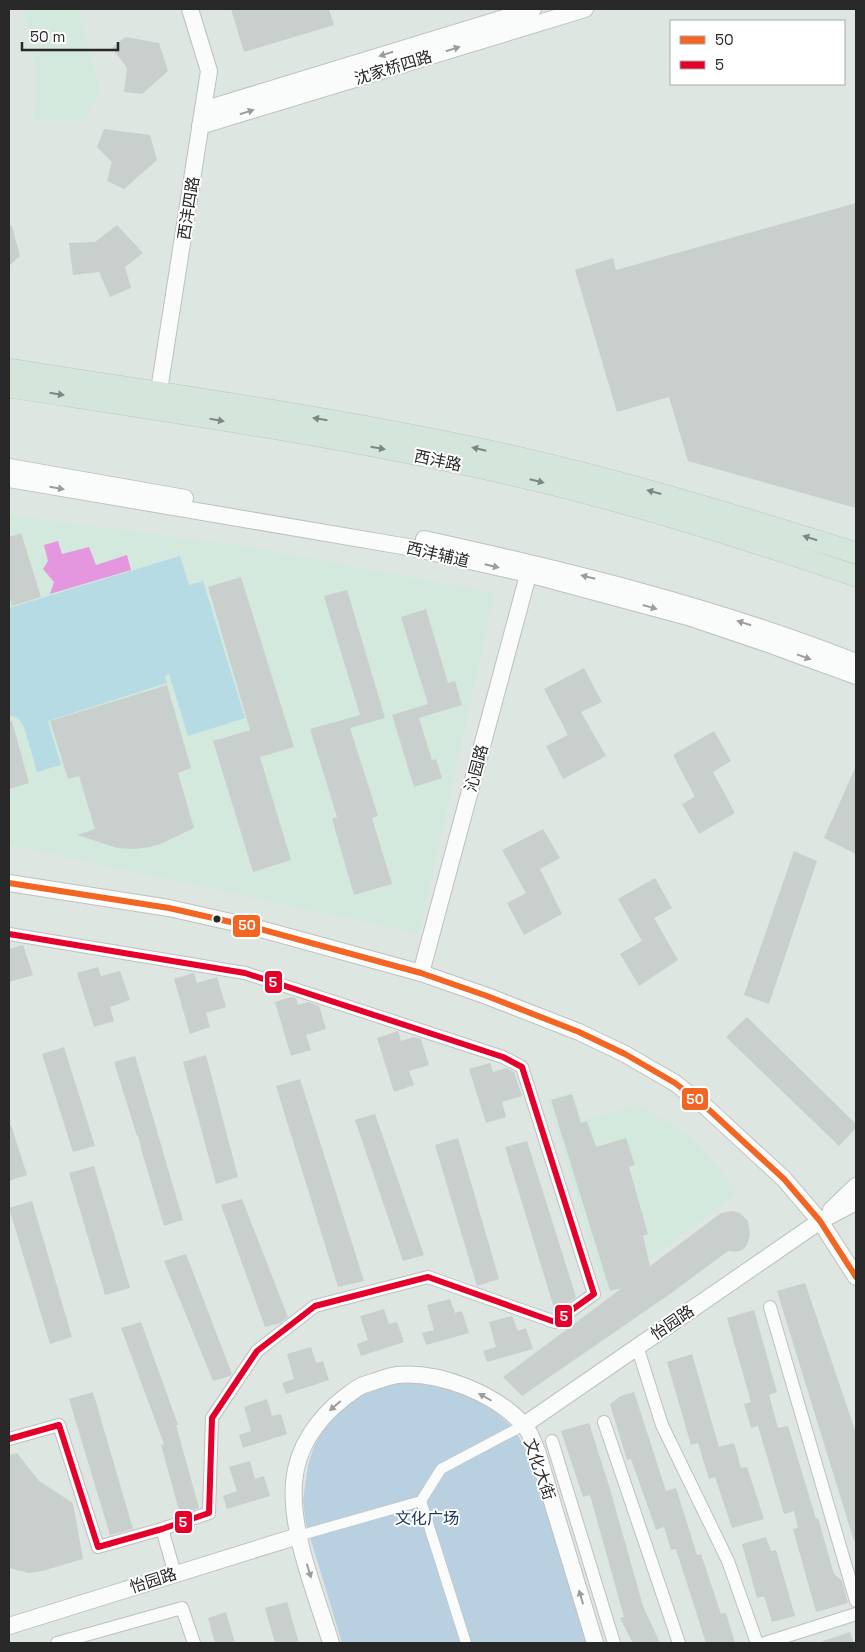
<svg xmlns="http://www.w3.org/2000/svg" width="865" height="1652" font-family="'Space Grotesk','Noto Sans SC',sans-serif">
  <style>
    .education { fill: #d4e9de }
    .green { fill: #b9d0e0 }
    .pitch { fill: #b6dbe4 }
    .water { fill: #e496df }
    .building { fill: #c9cfcc }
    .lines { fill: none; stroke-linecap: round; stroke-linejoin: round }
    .pedestrian-casing { stroke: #bfc0bf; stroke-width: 11 }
    .minor-casing { stroke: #bfc0bf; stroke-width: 14 }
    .tertiary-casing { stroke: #bfc0bf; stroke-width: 18 }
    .trunk-casing { stroke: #c0c3c2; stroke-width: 22 }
    .pedestrian { stroke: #fafbfb; stroke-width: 10 }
    .minor { stroke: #fafbfb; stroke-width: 12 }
    .tertiary { stroke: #fafbfb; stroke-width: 16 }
    .trunk { stroke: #d4e6db; stroke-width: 21 }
    .bus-1-casing { stroke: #fff; stroke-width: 10 }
    .bus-2-casing { stroke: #fff; stroke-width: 10 }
    .bus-1 { stroke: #f26522; stroke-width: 6 }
    .bus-2 { stroke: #e4002b; stroke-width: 6 }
    .oneway { fill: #9c9c9c }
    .oneway2 { fill: #7e8782 }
    .bus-dot { fill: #282828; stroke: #fff; stroke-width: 2 }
    .labels { text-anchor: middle; stroke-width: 4; stroke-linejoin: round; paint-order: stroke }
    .street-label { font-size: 16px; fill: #282828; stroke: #fff }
    .park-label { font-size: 16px; fill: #1d3860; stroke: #fff }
    .line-badge { stroke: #fff; stroke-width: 2 }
    .badge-label { font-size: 14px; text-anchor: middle; font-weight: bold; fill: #fff }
  </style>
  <rect width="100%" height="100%" fill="#dee6e2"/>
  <!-- education -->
  <g class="education">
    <polygon points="21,9 78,9 100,90 84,121 34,121 36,71 27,24"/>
    <polygon points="9,515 251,547 495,593 419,934 9,845"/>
    <polygon points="573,1091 582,1120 638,1104 693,1139 739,1192 605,1292 547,1099"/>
  </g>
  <!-- green -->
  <path class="green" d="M426 1381C456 1390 487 1402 509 1424 521 1437 529 1455 536 1472L588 1643H342L306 1524 303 1501 308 1465 314 1447 324 1427 341 1409 358 1396 399 1382Z"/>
  <!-- pitch -->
  <polygon class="pitch" points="180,556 189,585 203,581 245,718 188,736 169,674 165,676 167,683 48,721 61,765 37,772 24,727 18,718 9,715 9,608"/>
  <!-- water -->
  <polygon class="water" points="58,541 62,554 89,547 96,565 127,555 131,570 50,594 54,582 43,569 48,561 44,545"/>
  <!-- building -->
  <g class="building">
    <polygon points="231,9 329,9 334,25 244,52"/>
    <polygon points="125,37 159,43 168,71 142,94 124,92 127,68 112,48"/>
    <polygon points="104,129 150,135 157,160 124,189 107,181 112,162 97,147"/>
    <polygon points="856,203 856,508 688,461 669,397 617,412 575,270 613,258 616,270"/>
    <polygon points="117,225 143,253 125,267 131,288 110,297 99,272 73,275 69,243 95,242"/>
    <polygon points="9,226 12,226 20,256 9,266"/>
    <polygon points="21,533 41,597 12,606 9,595 9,537"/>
    <polygon points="241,577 294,747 260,757 291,860 253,872 213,741 250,730 208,587"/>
    <polygon points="347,590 385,718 350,728 378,816 372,818 392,884 354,895 332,819 337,817 310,729 360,715 324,596"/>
    <polygon points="426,609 448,683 455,681 462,705 419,718 432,760 436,759 442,778 414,787 392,715 428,704 401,617"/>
    <polygon points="584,668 602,702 581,712 606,756 563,779 546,746 568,735 544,689"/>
    <polygon points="167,685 191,768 178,773 194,828 165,842 151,847 135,849 117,848 77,835 95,829 79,776 68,779 50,721"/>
    <polygon points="9,721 12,721 29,783 9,789"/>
    <polygon points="714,731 731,761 713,772 735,813 699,834 682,804 695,797 673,755"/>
    <polygon points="856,766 856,854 824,838"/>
    <polygon points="543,829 560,858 540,869 562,914 524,935 507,903 526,893 502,850"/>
    <polygon points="794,851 817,861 769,1004 744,995"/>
    <polygon points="655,878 672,908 654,918 678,960 639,986 620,954 642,941 618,899"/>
    <polygon points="23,945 33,975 9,982 9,949"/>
    <polygon points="98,967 101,976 120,971 130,1000 110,1007 114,1021 94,1027 77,973"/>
    <polygon points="194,973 197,983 217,977 226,1007 206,1013 210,1027 190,1034 174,979"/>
    <polygon points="291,997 296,998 298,1005 308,1002 319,1006 326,1029 306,1035 311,1050 291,1056 275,1002"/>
    <polygon points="747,1017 856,1124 856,1128 839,1146 726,1037"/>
    <polygon points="398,1031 401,1041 414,1037 421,1039 429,1065 409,1071 414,1085 394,1092 377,1038"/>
    <polygon points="64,1047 95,1146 73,1152 42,1054"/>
    <polygon points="206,1055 238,1177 216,1184 183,1062"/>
    <polygon points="135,1056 183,1220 164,1226 142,1152 138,1135 137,1136 114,1062"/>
    <polygon points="490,1063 493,1072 506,1068 514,1072 522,1096 502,1102 506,1117 486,1123 469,1069"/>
    <polygon points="300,1079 364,1281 338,1287 276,1086"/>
    <polygon points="572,1094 581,1123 587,1121 596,1147 626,1138 635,1165 629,1167 648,1234 643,1236 650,1266 721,1213 732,1211 740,1213 748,1221 750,1235 747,1245 742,1250 736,1252 728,1251 670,1294 522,1396 503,1377 622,1288 610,1291 551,1100"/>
    <polygon points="375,1114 424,1255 403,1261 355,1120"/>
    <polygon points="9,1125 11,1125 27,1175 9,1181"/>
    <polygon points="458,1138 499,1279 477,1286 435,1145"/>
    <polygon points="527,1141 576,1297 565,1305 554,1308 505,1147"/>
    <polygon points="94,1166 130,1288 105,1295 69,1173"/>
    <polygon points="242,1199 288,1317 280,1323 265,1327 221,1205"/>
    <polygon points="32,1201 72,1337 50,1344 9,1208"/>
    <polygon points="186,1254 232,1374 230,1376 213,1381 164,1261"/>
    <polygon points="805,1283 856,1433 856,1541 854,1541 777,1291"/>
    <polygon points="450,1299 455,1313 462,1311 469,1333 426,1345 422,1333 434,1330 427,1305"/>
    <polygon points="384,1309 389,1324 397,1322 404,1342 361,1356 357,1344 368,1340 360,1316"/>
    <polygon points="754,1310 777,1392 769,1395 778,1428 788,1426 816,1519 818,1518 834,1574 842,1581 848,1603 816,1612 793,1529 798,1528 794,1511 784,1514 758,1426 751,1428 744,1404 751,1402 727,1318"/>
    <polygon points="512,1316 518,1331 526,1328 533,1349 487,1362 483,1351 496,1347 489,1322"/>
    <polygon points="141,1322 178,1425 176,1425 199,1508 180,1514 161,1445 164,1444 121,1328"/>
    <polygon points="311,1347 316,1363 323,1361 329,1380 286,1394 282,1383 294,1379 287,1354"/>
    <polygon points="692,1354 719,1447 734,1443 741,1468 747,1467 764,1519 732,1528 715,1477 709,1479 698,1443 691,1445 667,1362"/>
    <polygon points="93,1392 133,1529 110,1535 69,1399"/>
    <polygon points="634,1392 666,1491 676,1488 697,1555 701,1554 721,1614 726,1613 735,1643 706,1643 676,1549 671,1550 664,1527 656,1530 631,1459 627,1460 610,1404 621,1396"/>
    <polygon points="267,1399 272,1416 281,1414 287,1434 243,1448 239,1435 251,1431 244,1407"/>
    <polygon points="589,1423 610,1489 643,1606 660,1643 633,1643 620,1618 624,1617 590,1495 583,1497 561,1431"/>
    <polygon points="17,1453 39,1481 73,1503 83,1559 42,1571 29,1573 9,1568 9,1455"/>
    <polygon points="250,1461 255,1479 264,1476 270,1496 227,1509 223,1496 237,1491 229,1467"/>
    <polygon points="766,1537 771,1551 776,1550 795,1616 772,1622 764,1596 757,1598 742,1544"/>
    <polygon points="287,1602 299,1643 275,1643 265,1608"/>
    <polygon points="226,1612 235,1643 215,1643 208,1618"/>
    <polygon points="850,1632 854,1643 823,1643 823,1641"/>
  </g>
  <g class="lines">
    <defs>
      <g id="pedestrian">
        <polyline points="421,1501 466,1643"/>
        <polyline points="298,1536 421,1501 441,1469 524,1425"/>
      </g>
      <g id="minor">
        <polyline points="9,934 245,973 503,1057 522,1067 594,1294 555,1322 428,1277 315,1306 257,1351 212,1418 209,1513 162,1529 98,1547 59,1425 9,1439"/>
        <polyline points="770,1307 856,1601"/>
        <polyline points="637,1346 662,1425 728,1561 757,1643"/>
        <polyline points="604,1422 679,1643"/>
        <polyline points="552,1441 614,1643"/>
        <polyline points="162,1529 175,1574"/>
        <polyline points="57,1643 182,1608 194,1643"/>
        <polyline points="765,1643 856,1614"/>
      </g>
      <g id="tertiary">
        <polyline points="203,110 533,9"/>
        <polyline points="200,126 585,9"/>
        <polyline points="157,403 209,71 190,9"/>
        <polyline points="9,467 185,498"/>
        <polyline points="9,479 408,547 528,574 688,617 768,644 856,676"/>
        <path d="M424 539C570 571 717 607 856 662"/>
        <polyline points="9,883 169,908 253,927 421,973 487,996 579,1032 625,1054 675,1083 707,1108 784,1179 820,1221 856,1277"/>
        <polyline points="421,973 531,564"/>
        <polyline points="831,1210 856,1186"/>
        <polyline points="524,1425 820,1221 856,1202"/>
        <polyline points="9,1626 298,1536"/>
        <path d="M331 1643C316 1594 290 1533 294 1482 297 1447 318 1418 345 1397 350 1394 355 1389 361 1386 366 1384 373 1382 379 1380 384 1378 390 1376 397 1375 439 1371 494 1393 523 1424 536 1438 544 1476 550 1495 565 1544 580 1594 595 1643"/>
      </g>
      <g id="trunk">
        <path d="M9 369C159 393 311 414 461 445 595 472 726 512 856 553"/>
        <path d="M9 387C184 414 362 439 534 480 643 506 750 540 856 576"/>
      </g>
    </defs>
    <!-- pedestrian casing -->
    <use href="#pedestrian" class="pedestrian-casing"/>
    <!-- minor casing -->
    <use href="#minor" class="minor-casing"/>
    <!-- tertiary casing -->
    <use href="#tertiary" class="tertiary-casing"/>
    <!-- trunk casing -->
    <use href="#trunk" class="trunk-casing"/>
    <!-- pedestrian -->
    <use href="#pedestrian" class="pedestrian"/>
    <!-- minor -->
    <use href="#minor" class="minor"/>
    <!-- tertiary -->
    <use href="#tertiary" class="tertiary"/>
    <!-- trunk -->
    <use href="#trunk" class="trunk"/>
    <defs>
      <polyline id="bus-1" points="9,883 169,908 253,927 421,973 487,996 579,1032 625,1054 675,1083 707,1108 784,1179 820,1221 856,1277"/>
      <polyline id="bus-2" points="9,934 245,973 503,1057 522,1067 594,1294 555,1322 428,1277 315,1306 257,1351 212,1418 209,1513 162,1529 98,1547 59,1425 9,1439"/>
    </defs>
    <!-- bus-1 casing -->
    <use href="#bus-1" class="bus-1-casing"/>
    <!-- bus-2 casing -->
    <use href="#bus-2" class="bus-2-casing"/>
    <!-- bus-1 -->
    <use href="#bus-1" class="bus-1"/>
    <!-- bus-2 -->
    <use href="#bus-2" class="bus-2"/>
  </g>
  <!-- one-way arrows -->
  <defs><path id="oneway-solid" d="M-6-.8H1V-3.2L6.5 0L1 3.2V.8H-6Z" transform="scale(1.25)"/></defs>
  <g class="oneway">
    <use href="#oneway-solid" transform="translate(453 49) rotate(-17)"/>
    <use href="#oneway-solid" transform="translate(386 54) rotate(163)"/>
    <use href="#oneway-solid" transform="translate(247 112) rotate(-17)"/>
    <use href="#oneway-solid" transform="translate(57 488) rotate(10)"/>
    <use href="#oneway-solid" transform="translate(492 566) rotate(13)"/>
    <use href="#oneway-solid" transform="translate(588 577) rotate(-166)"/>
    <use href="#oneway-solid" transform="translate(650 607) rotate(16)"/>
    <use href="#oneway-solid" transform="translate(744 623) rotate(-163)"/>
    <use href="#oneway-solid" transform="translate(804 657) rotate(20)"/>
    <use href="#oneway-solid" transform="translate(485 1397) rotate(-150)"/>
    <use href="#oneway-solid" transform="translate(335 1406) rotate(139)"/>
    <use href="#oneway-solid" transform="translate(309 1571) rotate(73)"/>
    <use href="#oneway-solid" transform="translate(581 1597) rotate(-107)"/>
  </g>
  <g class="oneway2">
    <use href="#oneway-solid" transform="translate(57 394) rotate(9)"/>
    <use href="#oneway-solid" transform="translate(320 419) rotate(-171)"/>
    <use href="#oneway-solid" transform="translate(217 420) rotate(10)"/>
    <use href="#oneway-solid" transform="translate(378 448) rotate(10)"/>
    <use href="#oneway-solid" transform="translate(479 449) rotate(-167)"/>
    <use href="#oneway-solid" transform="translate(537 481) rotate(14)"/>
    <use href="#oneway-solid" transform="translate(654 492) rotate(-165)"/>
    <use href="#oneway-solid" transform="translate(810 538) rotate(-162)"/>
  </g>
  <!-- markers -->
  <circle class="bus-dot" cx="217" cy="919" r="4.5"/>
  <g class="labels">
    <!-- street labels -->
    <g class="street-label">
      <text transform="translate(393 67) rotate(-17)" y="6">沈家桥四路</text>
      <text transform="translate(188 208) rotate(-81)" y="6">西沣四路</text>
      <text transform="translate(438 460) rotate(12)" y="6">西沣路</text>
      <text transform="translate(438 554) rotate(13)" y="6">西沣辅道</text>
      <text transform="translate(476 768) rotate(-75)" y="6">沁园路</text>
      <text transform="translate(672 1322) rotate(-34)" y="6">怡园路</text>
      <text transform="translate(540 1469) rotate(71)" y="6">文化大街</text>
      <text transform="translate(153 1580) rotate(-18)" y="6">怡园路</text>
    </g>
    <!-- park labels -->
    <g class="park-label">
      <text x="427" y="1524">文化广场</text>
    </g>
  </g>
  <g class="line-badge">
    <rect x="232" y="914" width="29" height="24" rx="5" fill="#f26522"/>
    <rect x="264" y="970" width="19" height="24" rx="5" fill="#e4002b"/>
    <rect x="681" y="1087" width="28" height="24" rx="5" fill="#f26522"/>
    <rect x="554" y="1304" width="19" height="24" rx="5" fill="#e4002b"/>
    <rect x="174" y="1510" width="19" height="24" rx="5" fill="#e4002b"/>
  </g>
  <g class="badge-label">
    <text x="247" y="930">50</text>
    <text x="273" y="987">5</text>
    <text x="695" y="1104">50</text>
    <text x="564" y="1321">5</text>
    <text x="183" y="1527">5</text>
  </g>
  <!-- border -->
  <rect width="865" height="1652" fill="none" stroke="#282828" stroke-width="20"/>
  <!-- legend -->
  <rect x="670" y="20" width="175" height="65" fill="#ffffff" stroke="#a9a9a9"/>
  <rect x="680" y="36" width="25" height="8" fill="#f26522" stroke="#a9a9a9"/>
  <text x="715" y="45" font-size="15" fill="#282828">50</text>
  <rect x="680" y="61" width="25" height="8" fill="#e4002b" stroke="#a9a9a9"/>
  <text x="715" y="70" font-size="15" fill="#282828">5</text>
  <!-- scale -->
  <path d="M22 42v8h96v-8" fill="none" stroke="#282828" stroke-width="2.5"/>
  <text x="30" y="42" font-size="15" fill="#282828" stroke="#ffffff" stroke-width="4" paint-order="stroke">50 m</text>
</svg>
